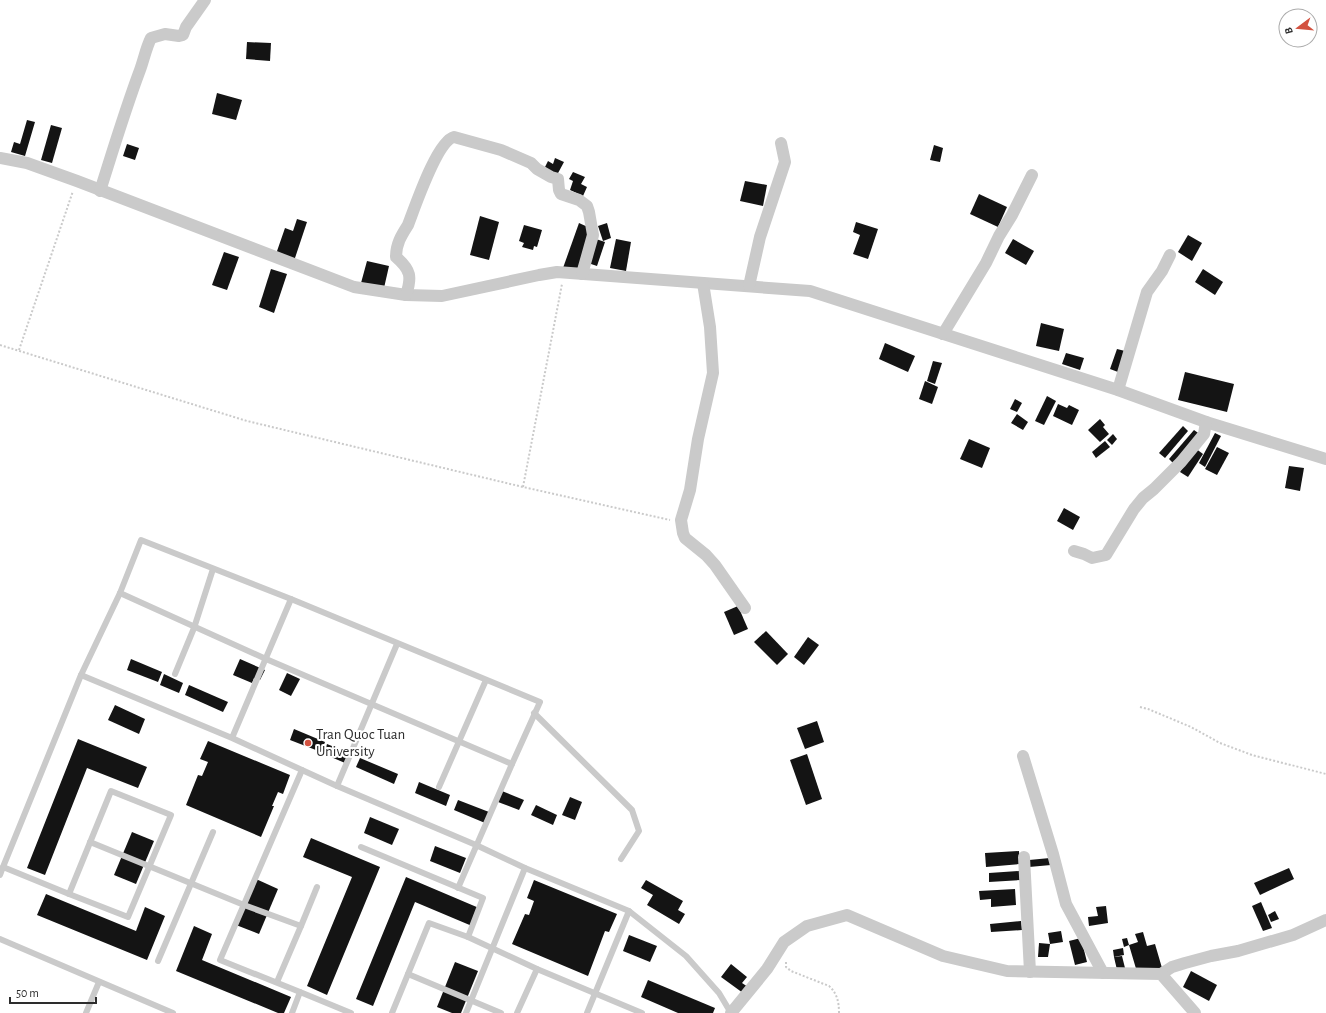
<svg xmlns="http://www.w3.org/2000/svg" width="1326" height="1013" font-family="'Alegreya Sans',sans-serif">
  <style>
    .building { fill: #141414 }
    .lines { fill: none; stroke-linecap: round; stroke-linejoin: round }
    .path { stroke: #cacaca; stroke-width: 2; stroke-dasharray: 2 2; stroke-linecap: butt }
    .service { stroke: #cacaca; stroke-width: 6 }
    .minor { stroke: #cacaca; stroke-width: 12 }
    .poi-dot { fill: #d35240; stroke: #fff; stroke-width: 1.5 }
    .labels { text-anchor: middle; stroke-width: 4; stroke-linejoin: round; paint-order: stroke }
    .poi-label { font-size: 15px; fill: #2d2d2d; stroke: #fff; text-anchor: start }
  </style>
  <rect width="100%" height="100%" fill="#fff"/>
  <!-- building -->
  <g class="building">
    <polygon points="247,42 271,43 270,61 246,59"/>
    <polygon points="217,93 242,100 236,120 212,114"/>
    <polygon points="27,120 35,122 25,156 11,152 14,142 20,144"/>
    <polygon points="51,125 62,128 52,163 41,160"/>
    <polygon points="127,144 139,148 135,160 123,156"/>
    <polygon points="934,145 943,148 940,162 930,160"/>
    <polygon points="555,158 564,162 557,175 544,169 548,161 553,164"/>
    <polygon points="573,172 585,177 581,184 587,187 583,196 570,190 573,181 569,179"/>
    <polygon points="745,181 767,185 763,206 740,201"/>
    <polygon points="979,194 1007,207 998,227 970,214"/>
    <polygon points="480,216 499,222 489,260 470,255"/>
    <polygon points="297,219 307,222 294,261 276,254 285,228 293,231"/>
    <polygon points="856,222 878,229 868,259 853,254 860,235 853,232"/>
    <polygon points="579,223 590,228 580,268 563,268"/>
    <polygon points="607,223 611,238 603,241 598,226"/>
    <polygon points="524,225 542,230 537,247 534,246 533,250 522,247 524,243 519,241"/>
    <polygon points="1188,235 1202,243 1192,261 1178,252"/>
    <polygon points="596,239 605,242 597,266 588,263"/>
    <polygon points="616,239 631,242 626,271 610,268"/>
    <polygon points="1013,239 1034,251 1026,265 1005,253"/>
    <polygon points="224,252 239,257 227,290 212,285"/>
    <polygon points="367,261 389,266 384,288 361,283"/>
    <polygon points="271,269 287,274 274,313 259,307"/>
    <polygon points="1203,269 1223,282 1215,295 1195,282"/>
    <polygon points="1041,323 1064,329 1059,351 1036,346"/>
    <polygon points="885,343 915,356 908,372 879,359"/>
    <polygon points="1117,349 1125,351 1118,372 1110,369"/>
    <polygon points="1066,353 1084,358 1080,370 1062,364"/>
    <polygon points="933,361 942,363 935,384 927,381"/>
    <polygon points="1185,372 1234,384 1227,412 1178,400"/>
    <polygon points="925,381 938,387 932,404 919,399"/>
    <polygon points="1047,396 1056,401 1044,425 1035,421"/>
    <polygon points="1015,399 1022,403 1017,412 1010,409"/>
    <polygon points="1058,404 1067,408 1069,405 1079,410 1072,425 1053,416"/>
    <polygon points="1017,414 1028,422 1023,430 1011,423"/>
    <polygon points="1100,419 1105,425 1103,427 1109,434 1100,442 1088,430"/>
    <polygon points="1183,426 1188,431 1165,458 1159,453"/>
    <polygon points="1194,430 1201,435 1175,465 1169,459"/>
    <polygon points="1215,433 1221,436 1205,467 1199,463"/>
    <polygon points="1113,434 1117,439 1112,445 1107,440"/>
    <polygon points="969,439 990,448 982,468 960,459"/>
    <polygon points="1105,441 1110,447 1096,458 1092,452"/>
    <polygon points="1217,447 1229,453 1217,475 1205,469"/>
    <polygon points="1195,448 1203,454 1188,477 1180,472"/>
    <polygon points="1289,466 1304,468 1300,491 1285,488"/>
    <polygon points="1064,508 1080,517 1073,530 1057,521"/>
    <polygon points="738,606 748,629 734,635 724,612"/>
    <polygon points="766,631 788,654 777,665 754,642"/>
    <polygon points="808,637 819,645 804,665 794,657"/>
    <polygon points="131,659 162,672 158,682 127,670"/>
    <polygon points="240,659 265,670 260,680 254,678 252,683 233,675"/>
    <polygon points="287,673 300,679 291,696 279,690"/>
    <polygon points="164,674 183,683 179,693 160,685"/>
    <polygon points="189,685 228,702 223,712 185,695"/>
    <polygon points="115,705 145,719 139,734 108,720"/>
    <polygon points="817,721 824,742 805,749 797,728"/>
    <polygon points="294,729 325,742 321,752 290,740"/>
    <polygon points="78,739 147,767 138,788 87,768 45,875 27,868"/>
    <polygon points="208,741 290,775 283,794 278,792 272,806 274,806 261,837 186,805 198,775 202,776 208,762 200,759"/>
    <polygon points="327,744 349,753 345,763 324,754"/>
    <polygon points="807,754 822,799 806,805 790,760"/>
    <polygon points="360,758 398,774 394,784 356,767"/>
    <polygon points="419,782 450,795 446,806 415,793"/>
    <polygon points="502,791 524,800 519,810 498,802"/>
    <polygon points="570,797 582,802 575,820 562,815"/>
    <polygon points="458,800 489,812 485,823 454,810"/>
    <polygon points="536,805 557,815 553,825 531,815"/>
    <polygon points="370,817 399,829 392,845 364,833"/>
    <polygon points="132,832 154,841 136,884 114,875"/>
    <polygon points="311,838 380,867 327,995 307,986 352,877 303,857"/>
    <polygon points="435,846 466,858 460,873 430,861"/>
    <polygon points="1019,851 1020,864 986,867 985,853"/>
    <polygon points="1050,858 1051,865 1029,867 1029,860"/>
    <polygon points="1289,868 1294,879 1260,895 1254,883"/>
    <polygon points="1019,871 1020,880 989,882 989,873"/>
    <polygon points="406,877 479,908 472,926 415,902 373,1006 356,999"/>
    <polygon points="256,879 278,889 259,934 236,925"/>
    <polygon points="534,880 617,914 609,932 605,931 588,976 512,944 525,914 529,915 534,901 527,898"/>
    <polygon points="646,880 683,901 678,910 685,914 679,924 647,905 653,895 641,888"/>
    <polygon points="1015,889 1016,905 991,907 991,899 980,900 979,891"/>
    <polygon points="46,894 136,931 145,907 165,916 147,960 37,915"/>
    <polygon points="1261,902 1272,928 1263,931 1252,906"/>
    <polygon points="1106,906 1108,923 1089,926 1088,917 1098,916 1096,907"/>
    <polygon points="1275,911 1279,919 1271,922 1268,915"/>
    <polygon points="1021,921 1022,930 991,932 990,924"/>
    <polygon points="194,926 212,934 202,960 291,997 284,1013 278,1013 176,971"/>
    <polygon points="1061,931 1063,942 1050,944 1048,933"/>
    <polygon points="1143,932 1147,946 1155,944 1162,968 1137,972 1129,945 1124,947 1122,939 1127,938 1129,945 1138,942 1135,934"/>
    <polygon points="629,935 657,946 650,962 623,951"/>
    <polygon points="1081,938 1087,962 1075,965 1069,941"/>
    <polygon points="1039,943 1050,944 1048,957 1038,957"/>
    <polygon points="1123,948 1124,955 1114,957 1113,950"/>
    <polygon points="1122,956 1125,968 1117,970 1114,957"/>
    <polygon points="455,962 478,971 461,1013 452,1013 437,1007"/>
    <polygon points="731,964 747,977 742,983 748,987 743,993 721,977"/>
    <polygon points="1191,971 1217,985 1209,1001 1183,987"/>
    <polygon points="648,980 715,1008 713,1013 678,1013 641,997"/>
  </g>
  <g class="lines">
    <!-- path -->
    <g class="path">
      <polyline points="0,345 247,421 523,487 670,520"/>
      <polyline points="19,350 73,191"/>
      <polyline points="523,487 562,284"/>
      <polyline points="1140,707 1148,709 1191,727 1220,743 1252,755 1326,774"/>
      <path d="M786 962V967L791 971 829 986C837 993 839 1002 839 1013"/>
    </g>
    <!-- service -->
    <g class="service">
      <polyline points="120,593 266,659 512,764 458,888"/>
      <polyline points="291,599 540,702 512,764"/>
      <polyline points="175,674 194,628 213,569"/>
      <polyline points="534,713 632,810 639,831 621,859"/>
      <polyline points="232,738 291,599 141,540 120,593 81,675 232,738 337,786 476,845 525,868 629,911 686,956 719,993 731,1013"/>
      <polyline points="337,786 397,644"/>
      <polyline points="439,787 486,680"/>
      <polygon points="111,791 171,815 128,917 69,894"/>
      <polyline points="90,842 244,905 301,926 277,982"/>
      <polyline points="361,847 483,898 468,937"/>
      <polyline points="3,867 81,675"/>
      <polyline points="0,875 3,867 69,894"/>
      <polyline points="301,926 317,887"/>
      <polyline points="0,939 173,1013"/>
      <polyline points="158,961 213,832"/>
      <polyline points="408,974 501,1013"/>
      <polyline points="300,992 351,1013"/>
      <polyline points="86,1013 99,982"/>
      <polyline points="292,1013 300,992 220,960 302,770"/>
      <polyline points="392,1013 429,923 468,937 537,969 642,1013"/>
      <polyline points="466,1013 525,868"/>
      <polyline points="517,1013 537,969"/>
      <polyline points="587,1013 629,911"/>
    </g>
    <!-- minor -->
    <g class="minor">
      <polyline points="0,158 27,163 77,181 354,287 406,295 442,296 539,275 557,272 810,291 1118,390 1206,422 1326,459"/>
      <path d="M100 191C113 150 125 110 140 70 144 59 146 48 151 38L165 34 179 36 183 35 186 27 205 0"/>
      <polyline points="703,283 710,327 713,373 698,439 690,490 681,520 683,533 685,538 706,555 715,565 745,608"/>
      <polyline points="749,286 760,237 785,162 781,143"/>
      <path d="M406 295C412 277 411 270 396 257 396 244 401 236 408 225 415 207 437 141 454 137L501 150 531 163 537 169 551 177 558 179 559 190 561 194 579 200 587 206 589 212 593 235 582 274"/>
      <polyline points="943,334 986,263 999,236 1012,215 1032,175"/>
      <polyline points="1118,390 1147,292 1162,271 1170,255"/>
      <polyline points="1074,551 1084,554 1092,558 1106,555 1134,509 1143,498 1154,489 1181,462 1204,434 1206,422"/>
      <polyline points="1023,756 1053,854 1066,904 1103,973"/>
      <polyline points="1024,857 1030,972"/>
      <polyline points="1161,974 1172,967 1185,963 1211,956 1238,951 1293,935 1326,920"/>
      <polyline points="731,1013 767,969 784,942 807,926 847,915 943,956 1007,971 1161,974 1195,1013"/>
    </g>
  </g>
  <!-- markers -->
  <circle class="poi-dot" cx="308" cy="743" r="4"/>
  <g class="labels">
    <!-- poi labels -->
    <g class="poi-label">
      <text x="316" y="739">Tran Quoc Tuan<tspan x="316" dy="17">University</tspan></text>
    </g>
  </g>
  <!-- north arrow -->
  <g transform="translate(1298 28) rotate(254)"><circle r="19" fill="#ffffff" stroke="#ababab"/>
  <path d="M0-3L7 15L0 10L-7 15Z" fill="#d35240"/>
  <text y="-6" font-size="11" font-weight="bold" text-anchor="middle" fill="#2d2d2d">B</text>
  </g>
  <!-- scale -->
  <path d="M10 997v6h86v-6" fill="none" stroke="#2d2d2d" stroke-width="2"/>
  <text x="16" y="997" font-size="12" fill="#2d2d2d" stroke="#ffffff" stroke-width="3" paint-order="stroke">50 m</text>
</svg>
